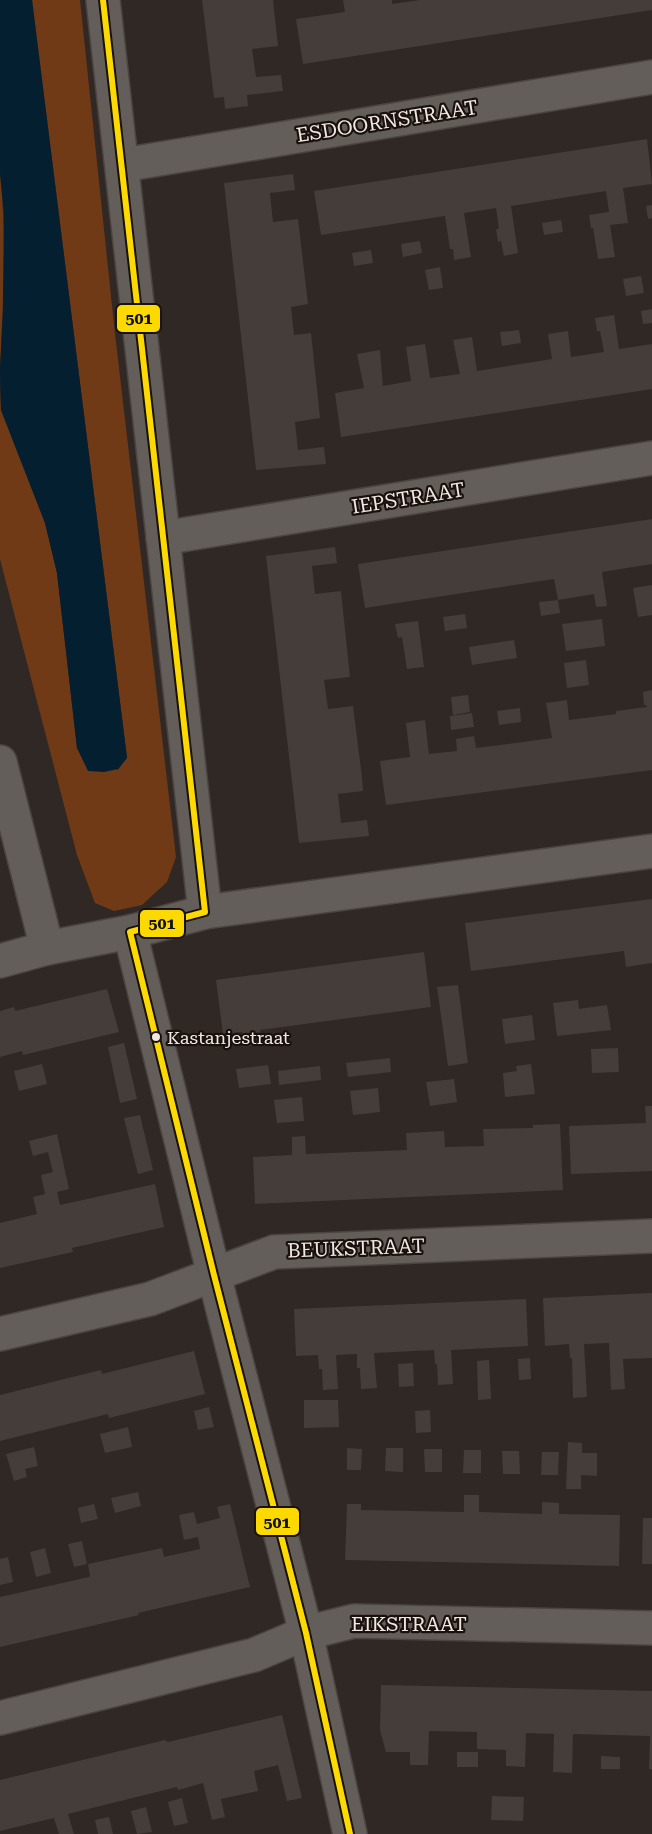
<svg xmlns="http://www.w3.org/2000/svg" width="652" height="1834" font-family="'Roboto Serif',serif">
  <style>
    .green { fill: #713a16 }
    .water { fill: #041f2f }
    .building { fill: #443d39 }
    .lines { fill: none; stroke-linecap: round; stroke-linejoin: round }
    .minor-casing { stroke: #4b4440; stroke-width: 36 }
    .minor { stroke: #645e5a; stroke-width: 33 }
    .bus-1-casing { stroke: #18110e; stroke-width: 10 }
    .bus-1 { stroke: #fcd900; stroke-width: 6 }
    .bus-dot { fill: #f1e6e0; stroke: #18110e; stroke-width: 2 }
    .labels { text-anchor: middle; stroke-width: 4.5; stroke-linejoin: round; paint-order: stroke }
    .bus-label { font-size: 18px; fill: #f1e6e0; stroke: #18110e; text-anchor: start }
    .street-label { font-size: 20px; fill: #f1e6e0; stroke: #18110e }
    .line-badge { stroke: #18110e; stroke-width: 2 }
    .pale-badge-label { font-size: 16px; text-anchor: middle; font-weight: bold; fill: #111 }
  </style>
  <rect width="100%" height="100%" fill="#302824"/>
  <!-- green -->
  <g class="green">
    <polygon points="32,0 80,0 114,325 176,857 167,882 142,905 114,911 95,903 77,855 0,559 0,387 1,410 45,523 57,573 77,748 118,770 127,757"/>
    <path d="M0 173C7 238 3 303 0 369Z"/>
  </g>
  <!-- water -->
  <polygon class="water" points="0,0 32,0 127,758 118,769 104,772 88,771 77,748 57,573 45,523 1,410 0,369 3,311 4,214 0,173"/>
  <!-- building -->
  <g class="building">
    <polygon points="202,0 273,0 278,46 252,49 256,77 281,75 283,91 247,95 248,106 225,109 224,97 214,98"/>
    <polygon points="343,0 392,0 392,4 420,0 652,0 652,10 303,64 296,19 345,12"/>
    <polygon points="647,139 652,184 623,188 628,223 610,225 615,257 598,259 593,228 591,228 589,215 609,212 606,191 511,206 518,253 504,256 501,241 498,242 496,229 499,229 496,208 464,213 471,257 454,260 453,249 450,249 445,216 321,235 314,191"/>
    <polygon points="293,174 295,190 270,193 273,222 298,219 308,304 291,307 294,335 311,333 320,418 295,422 298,450 324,447 326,464 256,470 224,183"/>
    <polygon points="652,205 652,218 648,219 646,206"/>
    <polygon points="561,220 563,232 544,235 542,223"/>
    <polygon points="420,241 422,253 403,257 401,244"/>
    <polygon points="371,250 373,263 354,266 352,253"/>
    <polygon points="440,267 443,288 429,290 425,270"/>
    <polygon points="641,276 644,293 626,296 623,279"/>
    <polygon points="652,309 652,323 643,324 641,311"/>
    <polygon points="614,315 619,349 652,344 652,389 341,437 335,393 364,388 357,354 380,350 383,386 411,381 406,347 425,344 430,378 460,374 453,340 472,337 477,371 552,359 548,334 568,331 571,357 604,352 600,331 597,331 595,318"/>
    <polygon points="519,330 521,343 502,346 500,332"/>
    <polygon points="652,519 652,564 602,572 607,606 596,607 594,594 558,600 554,579 365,608 358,564"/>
    <polygon points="335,547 337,563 312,566 315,594 341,591 350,677 324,680 328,709 353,706 362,777 363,791 338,794 341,823 367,820 369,836 299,843 266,556"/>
    <polygon points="652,585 652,615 638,617 633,588"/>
    <polygon points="558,600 560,613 541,616 539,602"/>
    <polygon points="465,614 467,628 445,631 443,617"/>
    <polygon points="602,619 605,646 566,651 562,624"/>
    <polygon points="418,621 424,667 407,669 402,637 398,638 395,624"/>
    <polygon points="514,640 517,658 472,665 469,647"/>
    <polygon points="586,660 589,685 567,688 564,663"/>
    <polygon points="652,690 652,770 386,805 380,761 410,757 406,723 425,720 429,754 457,751 456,739 474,736 476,748 523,742 552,738 546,703 567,700 569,720 616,714 616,711 647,707 646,705 644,705 643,692"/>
    <polygon points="468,695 470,712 453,715 451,697"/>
    <polygon points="520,708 521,722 499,725 497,711"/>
    <polygon points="472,713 474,727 451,730 450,716"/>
    <polygon points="652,899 652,963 626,967 624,951 471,971 465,923"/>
    <polygon points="424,952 431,1007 260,1030 262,1044 244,1047 242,1032 223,1034 216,980"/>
    <polygon points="458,985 468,1063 448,1066 437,987"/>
    <polygon points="107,989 119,1032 23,1055 22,1051 0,1057 0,1011 14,1007 15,1011"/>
    <polygon points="578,1000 579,1009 607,1005 611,1030 557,1036 553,1003"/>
    <polygon points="532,1015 535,1040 505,1044 502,1019"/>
    <polygon points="124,1043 137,1099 120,1103 108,1047"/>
    <polygon points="618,1048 619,1072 592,1073 591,1049"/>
    <polygon points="390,1058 391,1072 348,1077 346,1063"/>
    <polygon points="42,1064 47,1084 19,1091 14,1071"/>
    <polygon points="531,1064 535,1094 505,1097 503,1073 517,1071 516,1066"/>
    <polygon points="268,1065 271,1084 239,1088 236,1069"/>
    <polygon points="320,1066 321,1080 279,1085 278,1071"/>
    <polygon points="454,1079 457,1102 430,1106 426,1082"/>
    <polygon points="378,1088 380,1112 353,1115 350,1091"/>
    <polygon points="302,1097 304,1121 277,1123 274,1100"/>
    <polygon points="645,1106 652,1106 652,1171 571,1174 569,1126 646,1123"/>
    <polygon points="140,1115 153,1170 138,1174 124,1118"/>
    <polygon points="560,1124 563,1190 255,1204 253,1157 292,1155 292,1137 305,1136 306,1154 407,1150 406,1133 444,1131 445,1147 484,1146 483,1129 533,1128 533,1125"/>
    <polygon points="57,1134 69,1189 57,1192 60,1205 155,1184 164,1227 72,1248 73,1252 0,1268 0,1223 37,1214 33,1197 45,1194 41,1175 53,1172 48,1152 33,1156 29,1141"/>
    <polygon points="652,1293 652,1358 623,1359 625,1389 611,1390 609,1343 584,1344 587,1397 573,1398 572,1358 570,1358 569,1344 545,1346 543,1298"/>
    <polygon points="526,1299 528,1346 451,1350 453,1384 438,1385 437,1364 435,1364 434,1350 374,1353 377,1388 361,1389 360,1368 357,1368 357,1354 336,1355 338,1389 323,1390 322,1369 319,1369 318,1355 296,1356 294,1309"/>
    <polygon points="194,1351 205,1394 109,1418 108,1414 0,1441 0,1395 101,1370 102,1374"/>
    <polygon points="530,1358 531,1379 519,1380 518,1359"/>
    <polygon points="489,1360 491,1399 478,1400 477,1361"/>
    <polygon points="413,1363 414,1386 399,1387 398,1364"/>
    <polygon points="304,1400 338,1400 339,1427 304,1428"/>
    <polygon points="209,1407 214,1427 198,1430 194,1411"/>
    <polygon points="430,1410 431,1432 416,1433 415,1411"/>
    <polygon points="128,1427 132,1447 105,1453 100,1434"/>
    <polygon points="568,1442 582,1443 582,1453 597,1453 597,1476 581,1475 581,1489 566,1489"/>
    <polygon points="34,1447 38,1466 25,1469 27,1477 14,1481 6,1454"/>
    <polygon points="347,1448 362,1449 361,1470 347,1470"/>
    <polygon points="386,1448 403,1448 403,1472 385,1471"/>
    <polygon points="424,1449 442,1449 442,1472 425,1472"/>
    <polygon points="464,1450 481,1450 481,1473 463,1473"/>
    <polygon points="502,1451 519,1451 520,1474 503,1474"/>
    <polygon points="542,1452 559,1452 558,1475 541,1475"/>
    <polygon points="138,1492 141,1506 115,1513 111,1498"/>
    <polygon points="464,1495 479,1495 479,1512 542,1514 542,1502 559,1503 559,1514 620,1515 619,1566 345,1560 347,1504 361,1504 361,1510 464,1512"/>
    <polygon points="94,1504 98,1519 81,1523 78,1508"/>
    <polygon points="230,1504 250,1587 138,1613 139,1615 0,1647 0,1597 89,1577 90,1576 88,1564 162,1548 164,1557 200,1549 198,1537 184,1540 179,1515 194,1512 197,1524 220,1518 217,1507"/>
    <polygon points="643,1518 652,1518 652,1564 642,1564"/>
    <polygon points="82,1541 87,1564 74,1567 68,1544"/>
    <polygon points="45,1548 51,1573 36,1577 30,1552"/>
    <polygon points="8,1557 13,1582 0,1585 0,1559"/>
    <polygon points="381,1685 652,1691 652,1769 649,1769 650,1736 573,1734 572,1773 553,1772 554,1734 526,1733 525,1767 506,1766 506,1750 477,1749 477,1732 429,1731 428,1765 410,1765 410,1752 386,1752 380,1730"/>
    <polygon points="282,1715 302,1798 287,1801 278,1765 254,1771 258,1791 221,1799 225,1817 212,1820 203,1783 178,1790 177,1787 68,1814 74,1834 59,1834 54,1818 0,1831 0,1780 165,1740 168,1742"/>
    <rect x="457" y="1752" width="21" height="15"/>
    <polygon points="601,1756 620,1757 620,1769 601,1769"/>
    <polygon points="492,1796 524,1797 523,1821 491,1820"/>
    <polygon points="182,1798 188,1823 174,1826 168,1802"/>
    <polygon points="146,1807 152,1832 137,1834 131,1811"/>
    <polygon points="109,1817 113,1834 98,1834 95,1820"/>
  </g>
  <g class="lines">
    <defs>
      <g id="minor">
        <polyline points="103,0 205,912"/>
        <polyline points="123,165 652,77"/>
        <polyline points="163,538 652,458"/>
        <polyline points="0,762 47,948"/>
        <polyline points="130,932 214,1275 306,1633 350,1834"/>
        <polyline points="0,961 47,948 130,932 205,912 652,851"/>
        <polyline points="0,1334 150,1299 274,1252 652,1236"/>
        <polyline points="0,1718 254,1655 306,1633 354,1621 652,1628"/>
      </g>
    </defs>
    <!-- minor casing -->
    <use href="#minor" class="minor-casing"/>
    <!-- minor -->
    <use href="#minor" class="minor"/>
    <defs>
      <polyline id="bus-1" points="103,0 205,912 130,932 214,1275 306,1633 350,1834"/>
    </defs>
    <!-- bus-1 casing -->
    <use href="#bus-1" class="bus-1-casing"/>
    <!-- bus-1 -->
    <use href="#bus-1" class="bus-1"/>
  </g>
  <!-- markers -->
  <circle class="bus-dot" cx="156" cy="1037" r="5"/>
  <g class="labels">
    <!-- bus labels -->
    <g class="bus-label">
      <text x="167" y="1044">Kastanjestraat</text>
    </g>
    <!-- street labels -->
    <g class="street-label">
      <text transform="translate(387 121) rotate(-9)" y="7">ESDOORNSTRAAT</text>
      <text transform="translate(408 498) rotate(-9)" y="7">IEPSTRAAT</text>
      <text transform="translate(356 1248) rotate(-2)" y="7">BEUKSTRAAT</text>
      <text x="409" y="1631">EIKSTRAAT</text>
    </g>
  </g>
  <g class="line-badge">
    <rect x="116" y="304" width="45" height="29" rx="6" fill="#fcd900"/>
    <rect x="139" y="909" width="46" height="29" rx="6" fill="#fcd900"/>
    <rect x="255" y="1507" width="45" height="29" rx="6" fill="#fcd900"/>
  </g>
  <g class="pale-badge-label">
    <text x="139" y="324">501</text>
    <text x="162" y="929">501</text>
    <text x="277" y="1528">501</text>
  </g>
</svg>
